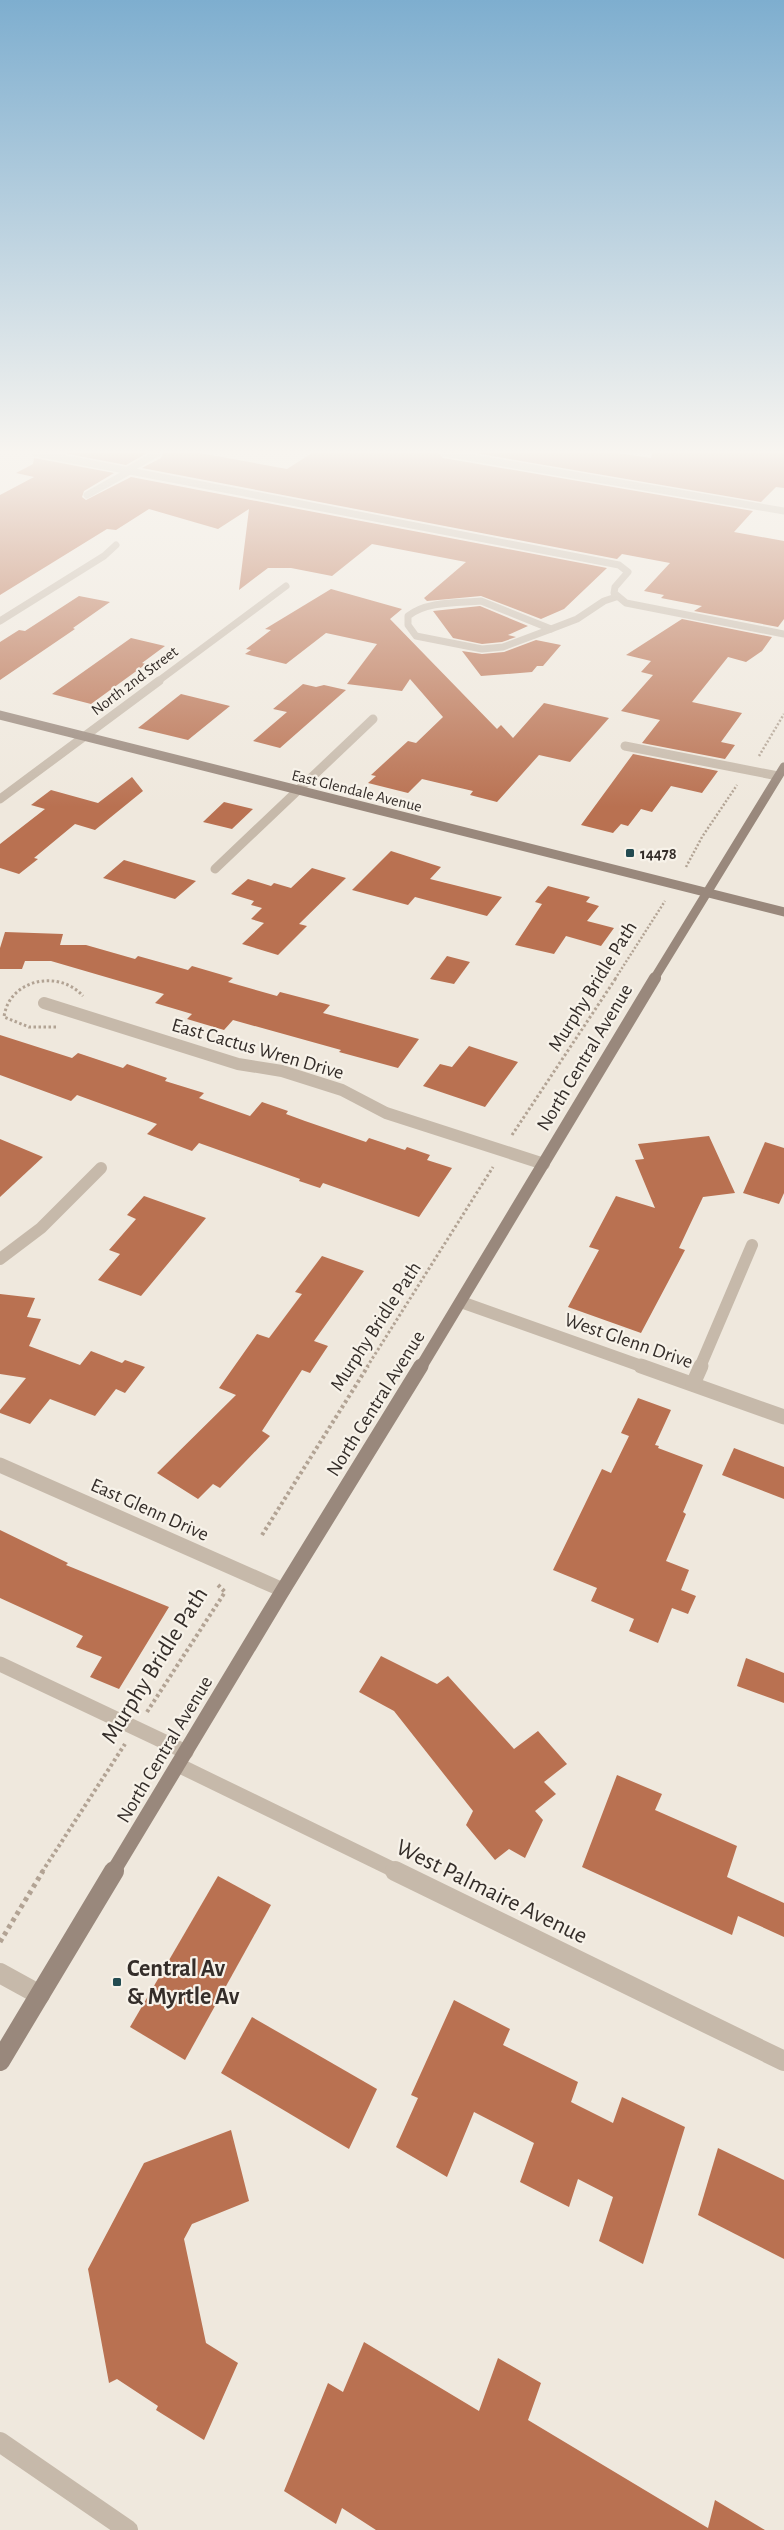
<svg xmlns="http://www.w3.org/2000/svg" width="784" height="2530" font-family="'Alegreya Sans',sans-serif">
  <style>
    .building { fill: #b97151 }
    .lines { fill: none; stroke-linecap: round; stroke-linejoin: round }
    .path-far3 { stroke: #b2a394; stroke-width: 2.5; stroke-dasharray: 2 2; stroke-linecap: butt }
    .path-far2 { stroke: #b2a394; stroke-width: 3; stroke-dasharray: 2.5 2.5; stroke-linecap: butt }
    .path-far1 { stroke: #b2a394; stroke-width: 4; stroke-dasharray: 3 3; stroke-linecap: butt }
    .path { stroke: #b2a394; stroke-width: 5; stroke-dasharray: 4 4; stroke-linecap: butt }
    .lane-far2 { stroke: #c6b9aa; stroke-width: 7 }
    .lane-far1 { stroke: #c6b9aa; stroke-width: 9 }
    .lane { stroke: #c6b9aa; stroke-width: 15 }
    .street-far4 { stroke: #c6b9aa; stroke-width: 7 }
    .street-far3 { stroke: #c6b9aa; stroke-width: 9 }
    .street-far2 { stroke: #c6b9aa; stroke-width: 12 }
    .street-far1 { stroke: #c6b9aa; stroke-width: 15 }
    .street { stroke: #c6b9aa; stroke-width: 20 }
    .secondary-far3 { stroke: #99887c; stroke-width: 9 }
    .secondary-far2 { stroke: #99887c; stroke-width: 12 }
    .secondary-far1 { stroke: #99887c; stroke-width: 15 }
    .secondary { stroke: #99887c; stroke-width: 20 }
    .poi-dot { fill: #234b51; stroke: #f7f2e9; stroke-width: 2 }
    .labels { text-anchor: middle; stroke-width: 4.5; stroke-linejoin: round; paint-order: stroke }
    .far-street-label { font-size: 16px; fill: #342d29; stroke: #f7f2e9 }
    .far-poi-label { font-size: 16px; font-weight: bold; fill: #342d29; stroke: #f7f2e9; text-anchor: start }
    .street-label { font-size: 20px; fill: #342d29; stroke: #f7f2e9 }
    .near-street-label { font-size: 24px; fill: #342d29; stroke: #f7f2e9 }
    .near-poi-label { font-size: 24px; font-weight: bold; fill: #342d29; stroke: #f7f2e9; text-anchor: start }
  </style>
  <rect width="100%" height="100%" fill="#efe8dd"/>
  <!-- building -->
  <g class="building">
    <polygon points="63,453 147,453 126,465"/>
    <polygon points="163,453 200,453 287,469 312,453 439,453 443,458 753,511 734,532 784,541 784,619 778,627 694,611 702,606 661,598 664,595 644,591 670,563 622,554 617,559 142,468 161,458"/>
    <polygon points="475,453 618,453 651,458 652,453 784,453 784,488 776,487 761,502"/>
    <polygon points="34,458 114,473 84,491 82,497 86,500 131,477 607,568 564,609 541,619 481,596 427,601 424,598 466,562 372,544 332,576 291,568 268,568 239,590 249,509 218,529 149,509 116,530 107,529 0,595 0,495 34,477 16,473 33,464"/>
    <polygon points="331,589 402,609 390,619 497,729 501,725 513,738 544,703 609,718 570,762 539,755 497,802 470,795 473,791 422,779 408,793 368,783 376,776 371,775 408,741 416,743 443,717 410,679 402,691 347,684 377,644 326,633 286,664 245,654 251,650 246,649 271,630 265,629"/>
    <polygon points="79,596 110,602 73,628 75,629 0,680 0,642 19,630 25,631"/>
    <polygon points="480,606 528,626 508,635 516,637 502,642 482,644 453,638 433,611"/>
    <polygon points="682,619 772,637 762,651 746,662 728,657 692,702 742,713 721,742 735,745 725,759 642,743 660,720 621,711 653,675 641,672 651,661 626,655"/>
    <polygon points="131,638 165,646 142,663 146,664 91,704 52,694"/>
    <polygon points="536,640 561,645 543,666 537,666 532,672 481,676 462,651 482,654 504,652"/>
    <polygon points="303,684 316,687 324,685 346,690 280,748 253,741 287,712 273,709"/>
    <polygon points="181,694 230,706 188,740 138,728"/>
    <polygon points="633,754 718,771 702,793 671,786 652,812 641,809 628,826 621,824 613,833 581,825"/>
    <polygon points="132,777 143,791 95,830 75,824 34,858 38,859 19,874 0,868 0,844 45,809 31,805 51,790 98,803"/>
    <polygon points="224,802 253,809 232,829 203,822"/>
    <polygon points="391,851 441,867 430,879 502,897 487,916 415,897 408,905 352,890"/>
    <polygon points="124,860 196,881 175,899 103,878"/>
    <polygon points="312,868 346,878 299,924 307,926 278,955 242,944 264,923 251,919 262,908 251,905 254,901 231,894 248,879 271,886 274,883 291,888"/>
    <polygon points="548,886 590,897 586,902 599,906 587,921 614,928 601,946 566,936 554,954 515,945 542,904 535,902"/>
    <polygon points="5,932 63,934 60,945 86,945 135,959 138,956 188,970 192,966 233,978 228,982 277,996 280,992 330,1005 323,1013 419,1039 398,1068 339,1052 341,1050 233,1020 224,1030 187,1019 192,1014 155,1003 164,994 51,961 25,961 22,969 0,969 0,948"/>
    <polygon points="447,956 470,962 454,984 430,979"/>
    <polygon points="0,1035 72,1058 78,1053 123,1068 127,1064 167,1078 165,1081 204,1093 199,1098 250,1116 262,1102 288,1111 286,1114 305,1121 366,1142 369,1138 405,1150 407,1147 430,1155 427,1160 452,1168 419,1217 323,1183 320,1188 299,1181 300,1179 199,1143 192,1151 147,1134 157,1124 77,1095 71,1101 0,1075"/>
    <polygon points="469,1046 518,1062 485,1107 423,1086 440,1064 452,1067"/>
    <polygon points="709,1136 735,1193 703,1197 679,1248 685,1250 641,1333 568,1307 599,1250 589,1247 616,1196 655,1208 635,1160 644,1159 638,1144"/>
    <polygon points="0,1139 43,1157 0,1197"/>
    <polygon points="765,1142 784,1148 784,1193 779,1204 743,1193"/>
    <polygon points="144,1196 206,1218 141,1296 98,1280 120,1254 109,1250 136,1219 127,1215"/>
    <polygon points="322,1256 364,1271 314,1341 328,1346 310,1373 302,1370 262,1431 270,1436 220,1488 213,1484 198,1499 157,1473 236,1395 219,1388 257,1334 269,1338 302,1294 295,1292"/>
    <polygon points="0,1294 35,1298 27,1317 41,1319 29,1346 80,1365 91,1351 122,1363 125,1360 145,1367 125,1393 116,1389 95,1416 50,1399 30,1424 0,1413 0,1410 26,1378 0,1374"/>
    <polygon points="638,1398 671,1410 655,1445 659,1446 658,1448 703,1465 683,1512 686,1514 666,1561 689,1570 681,1590 696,1596 688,1614 672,1608 658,1643 629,1631 634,1619 591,1601 597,1588 553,1570 602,1469 611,1473 629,1436 621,1433"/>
    <polygon points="734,1448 784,1467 784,1499 722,1475"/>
    <polygon points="0,1530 68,1563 66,1565 169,1607 119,1689 90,1677 102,1657 76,1647 83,1636 0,1598"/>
    <polygon points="381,1656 437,1684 448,1676 514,1749 538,1731 567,1764 544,1782 556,1794 535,1811 543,1820 525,1858 509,1849 495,1860 466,1825 473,1811 394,1711 359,1692"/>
    <polygon points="746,1658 784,1673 784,1703 737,1686"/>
    <polygon points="617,1775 662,1794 655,1810 737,1846 727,1877 784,1903 784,1937 738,1916 732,1935 582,1867"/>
    <polygon points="218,1876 271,1905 185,2060 130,2027"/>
    <polygon points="454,2000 510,2029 503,2045 578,2082 571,2102 613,2123 622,2097 685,2127 643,2264 599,2241 613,2197 578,2179 569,2207 520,2182 534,2143 474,2112 447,2177 396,2147 418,2098 411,2095"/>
    <polygon points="252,2017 377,2089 349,2149 221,2073"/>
    <polygon points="231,2130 249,2201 192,2224 184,2239 206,2343 238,2363 204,2440 156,2410 158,2406 117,2379 109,2383 88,2269 144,2163"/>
    <polygon points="718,2148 784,2180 784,2259 698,2215"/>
    <polygon points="364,2342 479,2411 498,2358 541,2383 528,2420 708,2528 715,2500 765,2530 376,2530 342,2508 336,2524 284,2491 328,2383 343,2392"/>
  </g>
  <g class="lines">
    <!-- path-far3 -->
    <g class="path-far3">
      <polyline points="759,756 784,714"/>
      <polyline points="686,867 702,837 737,785"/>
      <polyline points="615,979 665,901"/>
    </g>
    <!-- path-far2 -->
    <g class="path-far2">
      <path d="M56 1027H29L4 1017C9 979 59 969 83 996"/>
      <polyline points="512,1135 616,978"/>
      <polyline points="367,1367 493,1167"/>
    </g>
    <!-- path-far1 -->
    <g class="path-far1">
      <polyline points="262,1535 368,1366"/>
      <polyline points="147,1712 225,1592 218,1585"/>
      <polyline points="42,1872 125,1744"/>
    </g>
    <!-- path -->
    <polyline class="path" points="0,1942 43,1871"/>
    <!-- lane-far2 -->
    <polyline class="lane-far2" points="87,495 128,472"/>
    <!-- lane-far1 -->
    <polyline class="lane-far1" points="625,746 778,776"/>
    <!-- lane -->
    <polyline class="lane" points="0,1664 186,1752"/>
    <!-- street-far4 -->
    <g class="street-far4">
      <polyline points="36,453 619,565 628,572 615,587 614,593 626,603 784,634"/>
      <polyline points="444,453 784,511"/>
      <polyline points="126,471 158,453"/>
      <path d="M481 601 551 629 503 647 482 649 416 636 408 625V616C426 601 458 603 481 601Z"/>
      <polyline points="0,621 104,556 116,545"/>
      <polyline points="551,629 577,619 604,601 616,597"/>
      <polyline points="157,682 286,586"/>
    </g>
    <!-- street-far3 -->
    <g class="street-far3">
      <polyline points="0,799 159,681"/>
      <polyline points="215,869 373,719"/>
    </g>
    <!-- street-far2 -->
    <g class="street-far2">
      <polyline points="44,1003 238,1064 282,1071 342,1090 386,1113 544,1164"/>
      <polyline points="0,1259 41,1228 101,1168"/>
      <polyline points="461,1302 644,1367"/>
      <polyline points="700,1367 752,1245"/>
    </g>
    <!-- street-far1 -->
    <g class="street-far1">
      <polyline points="641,1366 784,1417"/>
      <polyline points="693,1384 701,1366"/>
      <polyline points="0,1465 283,1590"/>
      <polyline points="178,1765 398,1872"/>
    </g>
    <!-- street -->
    <g class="street">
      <polyline points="395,1871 784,2061"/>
      <polyline points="0,1973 40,1995"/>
      <polyline points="0,2442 128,2530"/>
    </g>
    <!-- secondary-far3 -->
    <g class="secondary-far3">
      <polyline points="0,715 784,912"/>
      <polyline points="654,979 784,767"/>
    </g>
    <!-- secondary-far2 -->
    <polyline class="secondary-far2" points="421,1367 655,978"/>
    <!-- secondary-far1 -->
    <polyline class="secondary-far1" points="113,1872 283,1590 421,1366"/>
    <!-- secondary -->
    <polyline class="secondary" points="0,2061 114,1871"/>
  </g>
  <!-- sky -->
  <linearGradient id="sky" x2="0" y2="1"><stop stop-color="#7eaecf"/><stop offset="0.56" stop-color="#f8f5f0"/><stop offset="1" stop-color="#f8f5f0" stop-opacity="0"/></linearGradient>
  <rect width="784" height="807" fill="url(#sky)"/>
  <!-- markers -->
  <g class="poi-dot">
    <rect x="625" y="848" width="10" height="10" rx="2.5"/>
    <rect x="112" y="1977" width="10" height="10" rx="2.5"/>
  </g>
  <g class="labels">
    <!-- far-street labels -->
    <g class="far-street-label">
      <text transform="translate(134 680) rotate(-37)" y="6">North 2nd Street</text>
      <text transform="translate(357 790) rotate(14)" y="6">East Glendale Avenue</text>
    </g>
    <!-- far-poi labels -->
    <g class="far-poi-label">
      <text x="640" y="859">14478</text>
    </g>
    <!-- street labels -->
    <g class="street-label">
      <text transform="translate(592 986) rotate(-58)" y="7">Murphy Bridle Path</text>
      <text transform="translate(258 1048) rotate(16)" y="7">East Cactus Wren Drive</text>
      <text transform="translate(584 1057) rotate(-59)" y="7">North Central Avenue</text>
      <text transform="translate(375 1326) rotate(-57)" y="7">Murphy Bridle Path</text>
      <text transform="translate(629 1340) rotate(19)" y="7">West Glenn Drive</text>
      <text transform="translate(375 1403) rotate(-58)" y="7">North Central Avenue</text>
      <text transform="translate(150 1509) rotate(24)" y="7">East Glenn Drive</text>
      <text transform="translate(164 1749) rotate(-59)" y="7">North Central Avenue</text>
    </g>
    <!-- near-street labels -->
    <g class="near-street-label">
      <text transform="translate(154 1665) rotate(-58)" y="8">Murphy Bridle Path</text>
      <text transform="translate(492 1891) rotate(26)" y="8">West Palmaire Avenue</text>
    </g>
    <!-- near-poi labels -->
    <g class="near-poi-label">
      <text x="127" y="1976">Central Av<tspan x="127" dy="28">&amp; Myrtle Av</tspan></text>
    </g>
  </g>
</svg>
